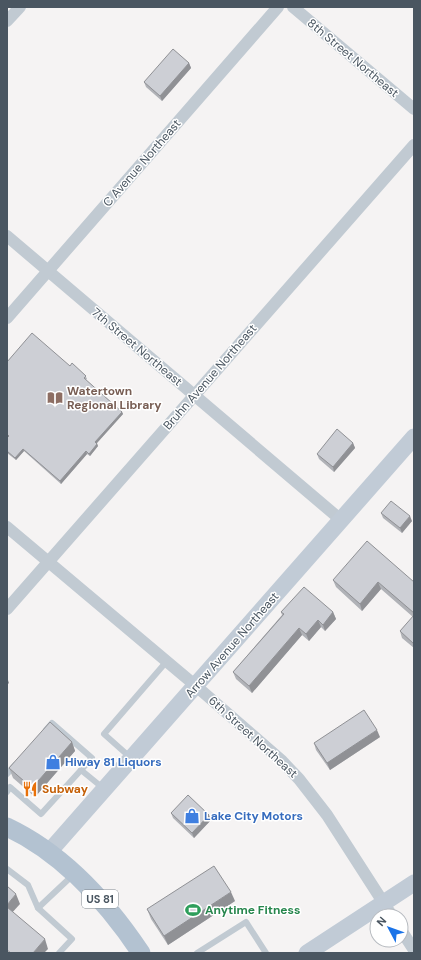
<svg xmlns="http://www.w3.org/2000/svg" width="421" height="960" font-family="'DM Sans',sans-serif">
  <style>
    .lines { fill: none; stroke-linecap: round; stroke-linejoin: round }
    .lane { stroke: #c1cad2; stroke-width: 6 }
    .street { stroke: #c1cad2; stroke-width: 12 }
    .secondary { stroke: #c1cbd6; stroke-width: 17 }
    .primary { stroke: #b3c2d1; stroke-width: 19 }
    .wall { fill: #b0b2b7 }
    .shaded-wall { fill: #909195 }
    .building { fill: #cdcfd5; stroke: #909195 }
    .labels { text-anchor: middle; stroke-width: 3; stroke-linejoin: round; paint-order: stroke }
    .shield { fill: #fff; stroke: #808990; stroke-width: 1 }
    .shield-label { font-size: 11px; font-weight: bold; fill: #4a5661 }
    .street-label { font-size: 12px; fill: #4a5661; stroke: #fff }
    .education-label { font-size: 12px; font-weight: bold; fill: #785e54; stroke: #fff; text-anchor: start }
    .shop-label { font-size: 12px; font-weight: bold; fill: #366cbe; stroke: #fff; text-anchor: start }
    .food-label { font-size: 12px; font-weight: bold; fill: #c56008; stroke: #fff; text-anchor: start }
    .leisure-label { font-size: 12px; font-weight: bold; fill: #27864d; stroke: #fff; text-anchor: start }
  </style>
  <rect width="100%" height="100%" fill="#f5f3f3"/>
  <g class="lines">
    <!-- lane -->
    <g class="lane">
      <polyline points="46,730 52,723 92,758 81,770"/>
      <polyline points="131,758 104,734 167,661"/>
      <polyline points="7,774 15,765"/>
      <polyline points="7,792 10,787 41,814 81,770 103,788"/>
      <polyline points="7,869 28,885 38,908 72,939 59,953"/>
      <polyline points="38,908 73,875"/>
      <polyline points="197,953 246,922 266,953"/>
    </g>
    <!-- street -->
    <g class="street">
      <polyline points="293,7 414,109"/>
      <polyline points="7,21 20,7"/>
      <polyline points="7,236 341,520"/>
      <polyline points="7,318 278,7"/>
      <polyline points="7,527 196,686 281,760 299,779 327,815 392,916"/>
      <polyline points="7,609 414,145"/>
      <polyline points="401,930 414,950"/>
    </g>
    <!-- secondary -->
    <g class="secondary">
      <polyline points="49,852 414,437"/>
      <polyline points="307,953 414,883"/>
    </g>
    <!-- primary -->
    <path class="primary" d="M7 827C64 854 107 902 141 953"/>
  </g>
  <!-- wall -->
  <g class="wall">
    <polygon points="189,63 191,68 162,101 146,87 144,82"/>
    <polygon points="7,362 70,366 87,378 86,380 122,412 123,414 97,443 98,446 90,456 87,454 61,484 24,451 16,460 7,453 7,438 8,437 7,436"/>
    <polygon points="353,443 355,448 334,472 319,459 317,454"/>
    <polygon points="381,513 412,521 402,533 383,518"/>
    <polygon points="333,580 414,582 414,648 402,638 400,631 413,617 381,589 362,611 336,587"/>
    <polygon points="281,612 333,612 336,619 325,631 321,627 309,641 302,635 252,693 236,679 233,672 282,615"/>
    <polygon points="380,737 330,770 316,750 314,743"/>
    <polygon points="72,742 75,751 35,797 13,778 9,768"/>
    <polygon points="171,813 211,820 194,838 173,818"/>
    <polygon points="235,901 168,945 151,919 147,909"/>
  </g>
  <!-- shaded-wall -->
  <g class="shaded-wall">
    <polygon points="189,63 191,68 162,101 160,96"/>
    <polygon points="122,412 123,414 96,444 95,442"/>
    <polygon points="353,443 355,448 334,472 333,467"/>
    <polygon points="97,444 98,446 90,456 89,454"/>
    <polygon points="23,449 24,451 16,460 15,458"/>
    <polygon points="86,451 87,454 61,484 60,481"/>
    <polygon points="410,516 412,521 402,533 400,528"/>
    <polygon points="378,582 381,589 362,611 360,604"/>
    <polygon points="333,612 336,619 325,631 323,625"/>
    <polygon points="318,620 321,627 309,641 306,634"/>
    <polygon points="299,628 302,635 252,693 249,686"/>
    <polygon points="7,677 9,683 7,685"/>
    <polygon points="377,730 380,737 330,770 327,763"/>
    <polygon points="72,742 75,751 35,797 32,788"/>
    <polygon points="209,815 211,820 194,838 192,833"/>
    <polygon points="231,892 235,901 168,945 164,936"/>
    <polygon points="16,894 20,904 10,915 7,908 7,905"/>
    <polygon points="45,939 48,949 44,953 33,953"/>
  </g>
  <!-- building -->
  <g class="building">
    <polygon points="173,49 189,63 160,96 144,82"/>
    <polygon points="32,333 70,366 72,363 86,376 84,378 122,412 95,442 97,444 89,454 86,451 60,481 23,449 15,458 7,451 7,438 9,436 7,434 7,362"/>
    <polygon points="337,429 353,443 333,467 317,454"/>
    <polygon points="391,501 410,516 400,528 381,513"/>
    <polygon points="367,541 414,582 414,613 378,582 360,604 333,580"/>
    <polygon points="304,587 333,612 323,625 318,620 306,634 299,628 249,686 233,672 284,614 281,612"/>
    <polygon points="414,615 414,644 400,631"/>
    <polygon points="364,710 377,730 327,763 314,743"/>
    <polygon points="50,722 72,742 32,788 9,768"/>
    <polygon points="188,795 209,815 192,833 171,813"/>
    <polygon points="214,866 231,892 164,936 147,909"/>
    <polygon points="7,886 16,894 7,905"/>
    <polygon points="7,907 45,939 33,953 11,953 7,950"/>
  </g>
  <!-- icons -->
  <defs>
    <symbol id="library-bare" viewBox="-9 -9 18 18"><path d="M-6-4Q-3-5.5-.7-3.5V5Q-3 3-6 4ZM6-4Q3-5.5 .7-3.5V5Q3 3 6 4Z" fill="#8d6e63" stroke="#fff" stroke-width="2.5" paint-order="stroke"/></symbol>
    <symbol id="shop-bare" viewBox="-9 -9 18 18"><path d="M-5-2.5h2.3a2.7 3.5 0 0 1 5.4 0H5L5.5 6h-11ZM-1.5-2.5h3a1.5 2.3 0 0 0-3 0Z" fill="#3f7fe0" stroke="#fff" stroke-width="2.5" paint-order="stroke"/></symbol>
    <symbol id="restaurant-bare" viewBox="-9 -9 18 18"><path d="M-5-6h1v4h1v-4h1v4h1v-4h1v5L-1.5 .5V6h-2V.5L-5-1ZM5-6V6H3V1.5H1.5Q1.5-4 5-6Z" fill="#e8710a" stroke="#fff" stroke-width="2.5" paint-order="stroke"/></symbol>
    <symbol id="stadium-bare" viewBox="-9 -9 18 18"><path d="M0-5a6.5 5 0 1 0 0 10a6.5 5 0 1 0 0-10ZM-3.5-1.8h7v3.6h-7Z" fill="#2e9e5b" stroke="#fff" stroke-width="2.5" paint-order="stroke"/></symbol>
  </defs>
  <g fill-rule="evenodd">
    <use href="#library-bare" x="44" y="387" width="22" height="22"/>
    <use href="#shop-bare" x="42" y="751" width="22" height="22"/>
    <use href="#restaurant-bare" x="19" y="778" width="22" height="22"/>
    <use href="#shop-bare" x="181" y="805" width="22" height="22"/>
    <use href="#stadium-bare" x="182" y="899" width="22" height="22"/>
  </g>
  <g class="labels">
    <!-- shield labels -->
    <rect class="shield" x="82" y="890" width="36" height="18" rx="3"/>
    <g class="shield-label">
      <text x="100" y="903">US 81</text>
    </g>
    <!-- street labels -->
    <g class="street-label">
      <text transform="translate(353 58) rotate(40)" y="4">8th Street Northeast</text>
      <text transform="translate(142 163) rotate(-49)" y="4">C Avenue Northeast</text>
      <text transform="translate(137 347) rotate(40)" y="4">7th Street Northeast</text>
      <text transform="translate(210 377) rotate(-49)" y="4">Bruhn Avenue Northeast</text>
      <text transform="translate(232 645) rotate(-49)" y="4">Arrow Avenue Northeast</text>
      <text transform="translate(253 737) rotate(42)" y="4">6th Street Northeast</text>
    </g>
    <!-- education labels -->
    <g class="education-label">
      <text x="67" y="395">Watertown<tspan x="67" dy="14">Regional Library</tspan></text>
    </g>
    <!-- shop labels -->
    <g class="shop-label">
      <text x="65" y="766">Hiway 81 Liquors</text>
      <text x="204" y="820">Lake City Motors</text>
    </g>
    <!-- food labels -->
    <g class="food-label">
      <text x="42" y="793">Subway</text>
    </g>
    <!-- leisure labels -->
    <g class="leisure-label">
      <text x="205" y="914">Anytime Fitness</text>
    </g>
  </g>
  <!-- border -->
  <rect width="421" height="960" fill="none" stroke="#4a5661" stroke-width="16"/>
  <!-- north arrow -->
  <g transform="translate(389 928) rotate(311)"><circle r="19" fill="#ffffff" stroke="#b7bbc0"/>
  <path d="M0-3L7 15L0 10L-7 15Z" fill="#1a73e8"/>
  <text y="-6" font-size="11" font-weight="bold" text-anchor="middle" fill="#4a5661">N</text>
  </g>
</svg>
